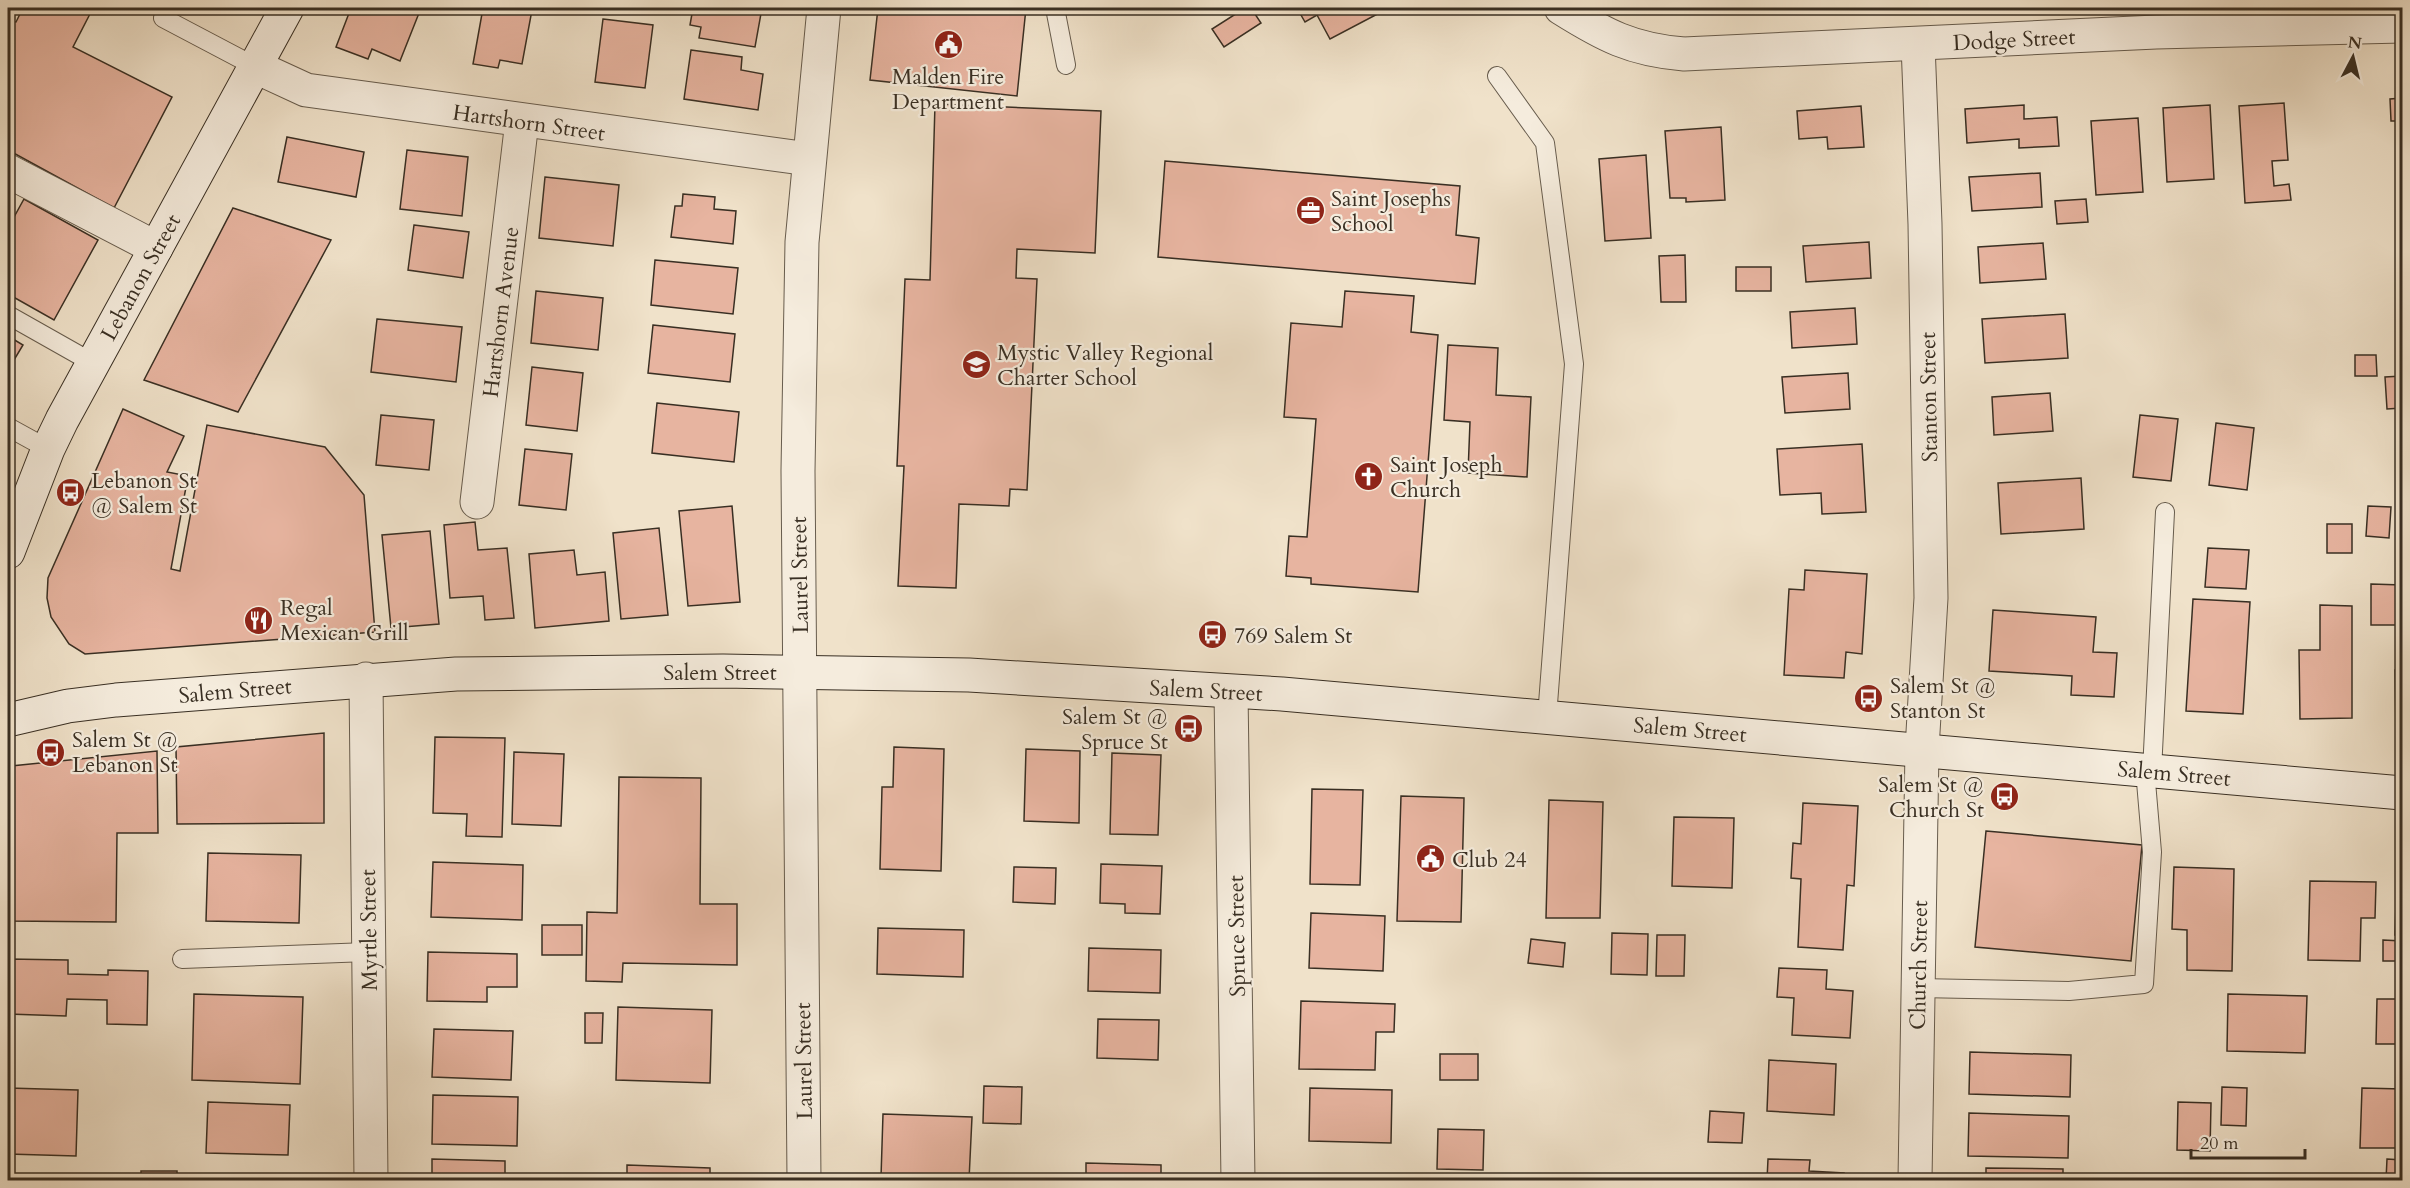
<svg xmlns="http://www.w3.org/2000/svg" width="2410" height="1188" font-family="Cardo,serif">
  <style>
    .building { fill: #e7b4a0; stroke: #392f23; stroke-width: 1.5 }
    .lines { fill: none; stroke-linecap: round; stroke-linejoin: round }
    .lane-casing { stroke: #675c4d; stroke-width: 20 }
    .street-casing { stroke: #675c4d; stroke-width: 35 }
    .secondary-casing { stroke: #392f23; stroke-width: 35 }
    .lane { stroke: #f5ecdd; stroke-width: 18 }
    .street { stroke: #f5ecdd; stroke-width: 33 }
    .secondary { stroke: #f5ecdd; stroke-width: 33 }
    .labels { text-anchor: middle; stroke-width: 4.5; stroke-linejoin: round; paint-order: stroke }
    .street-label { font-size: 22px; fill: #392f23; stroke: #f5ecdd }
    .poi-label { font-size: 22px; fill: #392f23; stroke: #f5ecdd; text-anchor: start }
  </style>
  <rect width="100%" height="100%" fill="#f0e2ca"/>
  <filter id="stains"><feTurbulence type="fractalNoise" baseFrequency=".00333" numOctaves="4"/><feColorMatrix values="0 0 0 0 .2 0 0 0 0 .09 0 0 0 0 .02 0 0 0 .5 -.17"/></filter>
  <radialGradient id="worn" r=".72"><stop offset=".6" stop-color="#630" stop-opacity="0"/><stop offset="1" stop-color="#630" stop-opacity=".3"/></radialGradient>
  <!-- building -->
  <g class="building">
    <polygon points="23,8 93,8 73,47 172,97 114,208 8,150 8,21 16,22"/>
    <polygon points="351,8 421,8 400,61 372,49 368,59 336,47"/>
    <polygon points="483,8 532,10 522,64 500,60 498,68 473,64"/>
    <polygon points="693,8 762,8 755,47 699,38 701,27 690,25"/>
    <polygon points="878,8 1026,8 1017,96 870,80"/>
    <polygon points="1245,8 1251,8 1261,23 1224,47 1212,29"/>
    <polygon points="1297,8 1386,8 1387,9 1330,39 1317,15 1305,22"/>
    <polygon points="603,19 653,25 645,88 595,82"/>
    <polygon points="691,50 742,57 741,70 763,74 758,110 684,99"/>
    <polygon points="2402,98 2402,121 2391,121 2390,99"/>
    <polygon points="2284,103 2288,160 2272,161 2274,186 2289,184 2291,200 2245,203 2239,106"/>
    <polygon points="935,104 1101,111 1095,253 1017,249 1016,278 1037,279 1027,490 1010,489 1009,506 959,504 956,588 898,586 904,466 897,466 905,279 930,280"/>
    <polygon points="2024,105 2024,119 2057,117 2059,146 2019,148 2019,139 1967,143 1965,109"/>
    <polygon points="2210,105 2214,179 2167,182 2163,108"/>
    <polygon points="1861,106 1864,147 1828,149 1827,137 1799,139 1797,111"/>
    <polygon points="2138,118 2143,192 2096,195 2091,121"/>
    <polygon points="1721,127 1725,200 1686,202 1686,198 1670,198 1665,131"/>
    <polygon points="287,137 364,152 356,197 278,182"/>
    <polygon points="407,150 468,157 462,216 400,209"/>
    <polygon points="1646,155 1651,238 1605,241 1599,159"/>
    <polygon points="1165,161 1460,186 1456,235 1479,238 1475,284 1158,257"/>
    <polygon points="2040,173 2042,207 1972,211 1969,177"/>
    <polygon points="545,177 619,185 613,246 539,238"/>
    <polygon points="683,194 715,197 714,209 736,211 733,244 671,237 675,206 682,206"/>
    <polygon points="24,199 98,240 54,320 8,294 8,228"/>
    <polygon points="2086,199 2088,222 2057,224 2055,201"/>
    <polygon points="233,208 331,240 238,412 144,380"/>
    <polygon points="414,225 469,232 463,278 408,270"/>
    <polygon points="1869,242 1871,278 1806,282 1803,246"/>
    <polygon points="2043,243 2046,279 1980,283 1978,247"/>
    <polygon points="1685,255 1686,302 1661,302 1659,256"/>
    <polygon points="655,260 738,268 733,314 651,305"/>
    <rect x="1736" y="267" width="35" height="24"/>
    <polygon points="536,291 603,298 598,350 531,343"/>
    <polygon points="1345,291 1414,296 1411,332 1438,335 1418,592 1311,584 1311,578 1286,576 1289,536 1307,537 1316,419 1284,417 1291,323 1342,327"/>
    <polygon points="1855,308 1857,344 1792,348 1790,312"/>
    <polygon points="2065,314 2068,358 1985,363 1982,319"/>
    <polygon points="377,319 462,327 456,382 371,372"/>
    <polygon points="653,325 735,334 730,382 648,373"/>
    <polygon points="8,336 23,345 8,370"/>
    <polygon points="1448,345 1498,348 1496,395 1531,397 1527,477 1468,473 1470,422 1444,420"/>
    <polygon points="2355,355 2376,355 2377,376 2355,376"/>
    <polygon points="532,367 583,373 577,431 526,425"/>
    <polygon points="1848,373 1850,409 1785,413 1782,377"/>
    <polygon points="2402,376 2402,408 2387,409 2385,377"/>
    <polygon points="2050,393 2053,431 1994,435 1992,397"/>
    <polygon points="657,403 739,412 734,462 652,453"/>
    <polygon points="123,409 184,436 167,472 188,476 171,569 180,571 207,425 325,447 364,495 375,632 85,654 69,644 51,617 47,598 48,578"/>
    <polygon points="381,415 434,420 429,470 376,465"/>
    <polygon points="2140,415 2178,419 2171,481 2133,477"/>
    <polygon points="2216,423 2254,428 2247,490 2209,485"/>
    <polygon points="1862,444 1866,512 1822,514 1821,493 1780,495 1777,449"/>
    <polygon points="525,449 572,454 566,510 519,505"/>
    <polygon points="2081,478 2084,529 2001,534 1998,483"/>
    <polygon points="732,506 740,602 688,606 679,511"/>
    <polygon points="2368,506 2391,507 2389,538 2366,536"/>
    <polygon points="475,522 478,550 507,548 514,618 485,620 483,596 450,598 444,525"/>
    <rect x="2327" y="524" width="25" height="29"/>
    <polygon points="659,528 668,615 621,619 613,533"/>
    <polygon points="430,531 439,624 391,628 382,535"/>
    <polygon points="2208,548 2249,550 2246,589 2205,587"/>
    <polygon points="574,550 577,575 605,572 609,621 535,628 529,554"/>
    <polygon points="1805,570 1867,574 1862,654 1846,652 1844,678 1784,675 1789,589 1804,590"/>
    <polygon points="2371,584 2402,585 2402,625 2371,625"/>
    <polygon points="2193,599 2250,602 2243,714 2186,711"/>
    <polygon points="2320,605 2352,606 2352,718 2300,719 2299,650 2320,650"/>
    <polygon points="1993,610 2096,617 2093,652 2117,653 2114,697 2071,695 2072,676 1989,671"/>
    <polygon points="2395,670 2402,670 2402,729 2396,729"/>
    <polygon points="324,733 324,823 177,824 176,747"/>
    <polygon points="435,737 505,738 502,837 466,836 467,814 433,813"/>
    <polygon points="894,747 944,749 941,871 880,869 882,787 893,787"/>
    <polygon points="1026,749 1080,751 1079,823 1024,821"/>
    <polygon points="157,751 158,833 117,833 116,922 8,921 8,770 11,766"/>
    <polygon points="514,752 564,754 561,826 512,824"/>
    <polygon points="1112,753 1161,755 1158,835 1110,834"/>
    <polygon points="619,777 701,778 700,904 737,904 737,965 623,963 622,982 586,981 587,912 617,913"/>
    <polygon points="1312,789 1363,790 1360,885 1310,884"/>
    <polygon points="1401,796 1464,798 1461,922 1397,921"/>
    <polygon points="1549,800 1603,802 1600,918 1546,918"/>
    <polygon points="1803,803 1858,806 1854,886 1847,885 1843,950 1798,947 1801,879 1791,878 1793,843 1801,844"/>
    <polygon points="1674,817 1734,818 1732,888 1672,886"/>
    <polygon points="1986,831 2142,845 2131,961 1975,947"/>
    <polygon points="208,853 301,855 299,923 206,921"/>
    <polygon points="433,862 523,865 522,920 431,917"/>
    <polygon points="1101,864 1162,866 1160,914 1125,913 1125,904 1100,903"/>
    <polygon points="1014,867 1056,868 1055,904 1013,902"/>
    <polygon points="2174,867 2234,869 2232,971 2187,970 2187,930 2172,929"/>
    <polygon points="2397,872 2402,872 2402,935 2395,935"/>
    <polygon points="2310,881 2376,882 2375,918 2361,918 2360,961 2308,960"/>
    <polygon points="1311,913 1385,916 1383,971 1309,968"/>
    <rect x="542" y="925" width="40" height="30"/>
    <polygon points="878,928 964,930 963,977 877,974"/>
    <polygon points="1612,933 1648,934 1647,975 1611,974"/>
    <polygon points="1657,935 1685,935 1684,976 1656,976"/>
    <polygon points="1531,939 1565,943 1563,967 1528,963"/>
    <polygon points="2383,940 2402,941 2402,961 2383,961"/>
    <polygon points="1089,948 1161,950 1160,993 1088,991"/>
    <polygon points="428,952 517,954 517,987 487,987 487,1002 427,1001"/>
    <polygon points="8,959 68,960 68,974 108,975 108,970 148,971 147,1025 107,1024 107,1000 67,999 66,1016 8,1014"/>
    <polygon points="1779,968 1827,970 1826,989 1853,991 1850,1038 1792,1035 1794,998 1777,997"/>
    <polygon points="194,994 303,997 300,1084 192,1080"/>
    <polygon points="2228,994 2307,996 2305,1053 2227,1051"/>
    <polygon points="2377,999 2402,999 2402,1044 2376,1044"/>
    <polygon points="1301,1001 1395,1004 1394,1032 1376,1032 1375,1070 1299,1069"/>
    <polygon points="618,1007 712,1010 710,1083 616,1080"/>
    <polygon points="585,1013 603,1013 602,1043 585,1043"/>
    <polygon points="1098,1019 1159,1020 1158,1060 1097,1058"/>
    <polygon points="434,1029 513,1031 511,1080 432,1077"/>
    <polygon points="1970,1052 2071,1055 2070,1097 1969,1094"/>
    <rect x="1440" y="1054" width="38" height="26"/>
    <polygon points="1769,1060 1836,1064 1834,1115 1767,1111"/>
    <polygon points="984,1086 1022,1087 1021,1124 983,1123"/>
    <polygon points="2222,1087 2247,1088 2246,1126 2221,1125"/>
    <polygon points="8,1088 78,1090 76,1156 8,1154"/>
    <polygon points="1310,1088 1392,1090 1391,1143 1309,1141"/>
    <polygon points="2362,1088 2402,1089 2402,1148 2360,1148"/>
    <polygon points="433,1095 518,1097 517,1146 432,1144"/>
    <polygon points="208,1102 290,1105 288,1155 206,1153"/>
    <polygon points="2178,1102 2211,1103 2210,1151 2177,1150"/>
    <polygon points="1710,1111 1744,1113 1742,1143 1708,1142"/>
    <polygon points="1969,1113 2069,1116 2068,1158 1968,1156"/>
    <polygon points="883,1114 972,1117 969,1180 881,1177"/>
    <polygon points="1438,1129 1484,1130 1483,1170 1437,1169"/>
    <polygon points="432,1159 505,1161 505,1180 432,1180"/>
    <polygon points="1768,1159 1810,1160 1809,1171 1844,1173 1843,1180 1767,1180"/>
    <polygon points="2387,1159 2402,1160 2402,1180 2386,1180"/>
    <polygon points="1086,1163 1161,1165 1161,1180 1086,1180"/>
    <polygon points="627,1165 710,1168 710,1180 627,1180"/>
    <polygon points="1986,1168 2063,1169 2063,1180 1986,1180"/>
    <rect x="141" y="1171" width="36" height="9"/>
  </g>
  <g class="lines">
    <defs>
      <g id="lane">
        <polyline points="168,8 163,18 256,67"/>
        <polyline points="1055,8 1066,65"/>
        <polyline points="1497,76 1545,143 1574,364 1547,717"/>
        <polyline points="8,315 93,363"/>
        <polyline points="8,427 48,449"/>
        <polyline points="2152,771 2165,512"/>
        <polyline points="182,959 368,952"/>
        <polyline points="1918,988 2069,991 2144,984 2152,852 2145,770"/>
      </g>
      <g id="street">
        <path d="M1561 8C1604 35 1632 50 1684 54L2156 32 2402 26"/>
        <polyline points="256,67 306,90 809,159"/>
        <polyline points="8,171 156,248"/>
        <polyline points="477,502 522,121"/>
        <polyline points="366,679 371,1180"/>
        <polyline points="1231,692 1238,1180"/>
        <polyline points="804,1180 798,471 802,242 824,8"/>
        <polyline points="1915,1180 1922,749 1931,598 1925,224 1918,44"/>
      </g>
      <g id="secondary">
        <polyline points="8,552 48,449 62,420 287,8"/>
        <polyline points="8,720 68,706 116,700 456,674 723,671 969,675 1282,694 2402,793"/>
      </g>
    </defs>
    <!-- lane casing -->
    <use href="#lane" class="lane-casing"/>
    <!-- street casing -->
    <use href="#street" class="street-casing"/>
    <!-- secondary casing -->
    <use href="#secondary" class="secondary-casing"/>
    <!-- lane -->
    <use href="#lane" class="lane"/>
    <!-- street -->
    <use href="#street" class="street"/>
    <!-- secondary -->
    <use href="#secondary" class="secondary"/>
  </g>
  <!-- icons -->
  <defs>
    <symbol id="civic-disc" viewBox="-11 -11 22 22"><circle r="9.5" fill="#8f2418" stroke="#f5ecdd"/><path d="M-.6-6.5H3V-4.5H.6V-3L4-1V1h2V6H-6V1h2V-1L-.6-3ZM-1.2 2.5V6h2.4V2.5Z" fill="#fff"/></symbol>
    <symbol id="office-disc" viewBox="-11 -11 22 22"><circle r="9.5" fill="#8f2418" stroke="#f5ecdd"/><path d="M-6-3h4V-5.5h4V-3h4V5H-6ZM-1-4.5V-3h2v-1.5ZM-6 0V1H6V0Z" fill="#fff"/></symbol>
    <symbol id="school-disc" viewBox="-11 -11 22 22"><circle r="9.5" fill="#8f2418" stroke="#f5ecdd"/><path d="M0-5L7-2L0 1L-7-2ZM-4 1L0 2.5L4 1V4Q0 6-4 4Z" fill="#fff"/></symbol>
    <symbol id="church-disc" viewBox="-11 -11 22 22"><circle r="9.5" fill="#8f2418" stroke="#f5ecdd"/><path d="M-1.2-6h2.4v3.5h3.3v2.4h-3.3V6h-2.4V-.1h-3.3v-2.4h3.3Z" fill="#fff"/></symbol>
    <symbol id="bus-disc" viewBox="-11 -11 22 22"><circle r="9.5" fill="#8f2418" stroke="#f5ecdd"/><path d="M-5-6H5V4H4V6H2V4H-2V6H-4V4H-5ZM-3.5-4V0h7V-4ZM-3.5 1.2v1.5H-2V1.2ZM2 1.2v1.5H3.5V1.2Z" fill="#fff"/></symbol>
    <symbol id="restaurant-disc" viewBox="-11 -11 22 22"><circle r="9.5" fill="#8f2418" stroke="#f5ecdd"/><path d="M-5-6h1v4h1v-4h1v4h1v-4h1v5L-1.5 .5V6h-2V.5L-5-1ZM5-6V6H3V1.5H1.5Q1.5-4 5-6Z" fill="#fff"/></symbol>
  </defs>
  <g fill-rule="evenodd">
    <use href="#civic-disc" x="932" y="28" width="33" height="33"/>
    <use href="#office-disc" x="1294" y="194" width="33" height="33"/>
    <use href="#school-disc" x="960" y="348" width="33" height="33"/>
    <use href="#church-disc" x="1352" y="460" width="33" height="33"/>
    <use href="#bus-disc" x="54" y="476" width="33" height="33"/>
    <use href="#restaurant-disc" x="242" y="604" width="33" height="33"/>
    <use href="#bus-disc" x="1196" y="618" width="33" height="33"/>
    <use href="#bus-disc" x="1852" y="682" width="33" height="33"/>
    <use href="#bus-disc" x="1172" y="712" width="33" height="33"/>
    <use href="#bus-disc" x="34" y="736" width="33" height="33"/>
    <use href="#bus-disc" x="1988" y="780" width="33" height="33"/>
    <use href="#civic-disc" x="1414" y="842" width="33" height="33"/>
  </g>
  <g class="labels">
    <!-- street labels -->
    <g class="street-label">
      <text transform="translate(2014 39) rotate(-3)" y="8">Dodge Street</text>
      <text transform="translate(529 122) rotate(8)" y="8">Hartshorn Street</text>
      <text transform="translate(140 277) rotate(-61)" y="8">Lebanon Street</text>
      <text transform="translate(500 312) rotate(-83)" y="8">Hartshorn Avenue</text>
      <text transform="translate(1928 397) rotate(-91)" y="8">Stanton Street</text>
      <text transform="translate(799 575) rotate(-91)" y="8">Laurel Street</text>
      <text x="720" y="680">Salem Street</text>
      <text transform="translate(235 690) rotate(-5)" y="8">Salem Street</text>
      <text transform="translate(1206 690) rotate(3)" y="8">Salem Street</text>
      <text transform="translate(1690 729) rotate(5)" y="8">Salem Street</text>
      <text transform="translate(2174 773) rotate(5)" y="8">Salem Street</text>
      <text transform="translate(368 930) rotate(-91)" y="8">Myrtle Street</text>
      <text transform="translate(1236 936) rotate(-91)" y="8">Spruce Street</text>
      <text transform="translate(1918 965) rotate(-89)" y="8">Church Street</text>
      <text transform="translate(803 1061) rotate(-91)" y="8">Laurel Street</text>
    </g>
    <!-- poi labels -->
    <g class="poi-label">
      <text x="948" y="84" text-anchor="middle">Malden Fire<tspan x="948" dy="25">Department</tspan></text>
      <text x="1331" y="206">Saint Josephs<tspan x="1331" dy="25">School</tspan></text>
      <text x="997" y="360">Mystic Valley Regional<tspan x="997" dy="25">Charter School</tspan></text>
      <text x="1390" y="472">Saint Joseph<tspan x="1390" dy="25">Church</tspan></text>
      <text x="91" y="488">Lebanon St<tspan x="91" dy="25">@ Salem St</tspan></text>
      <text x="280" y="615">Regal<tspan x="280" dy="25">Mexican Grill</tspan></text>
      <text x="1234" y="643">769 Salem St</text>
      <text x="1890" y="693">Salem St @<tspan x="1890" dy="25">Stanton St</tspan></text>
      <text x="1168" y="724" text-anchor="end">Salem St @<tspan x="1168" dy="25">Spruce St</tspan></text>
      <text x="72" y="747">Salem St @<tspan x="72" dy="25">Lebanon St</tspan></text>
      <text x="1984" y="792" text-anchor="end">Salem St @<tspan x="1984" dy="25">Church St</tspan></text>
      <text x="1452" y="867">Club 24</text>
    </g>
  </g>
  <!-- margin -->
  <rect width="2410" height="1188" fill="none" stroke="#f0e2ca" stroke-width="30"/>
  <rect x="9" y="9" width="2392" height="1170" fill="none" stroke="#392f23" stroke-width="3"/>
  <rect x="15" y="15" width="2380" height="1158" fill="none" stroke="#392f23" stroke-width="1.5"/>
  <!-- north arrow -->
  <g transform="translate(2353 57) rotate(7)" stroke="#f5ecdd" stroke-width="4.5" paint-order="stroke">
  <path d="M0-4.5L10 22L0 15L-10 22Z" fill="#392f23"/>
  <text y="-9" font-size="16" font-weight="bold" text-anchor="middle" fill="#392f23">N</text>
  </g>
  <!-- scale -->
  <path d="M2191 1149v9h114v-9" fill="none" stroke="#392f23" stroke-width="3"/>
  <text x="2200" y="1149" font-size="18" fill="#392f23" stroke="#f5ecdd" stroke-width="4.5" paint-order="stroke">20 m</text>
  <rect width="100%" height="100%" filter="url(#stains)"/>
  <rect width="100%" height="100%" fill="url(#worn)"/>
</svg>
